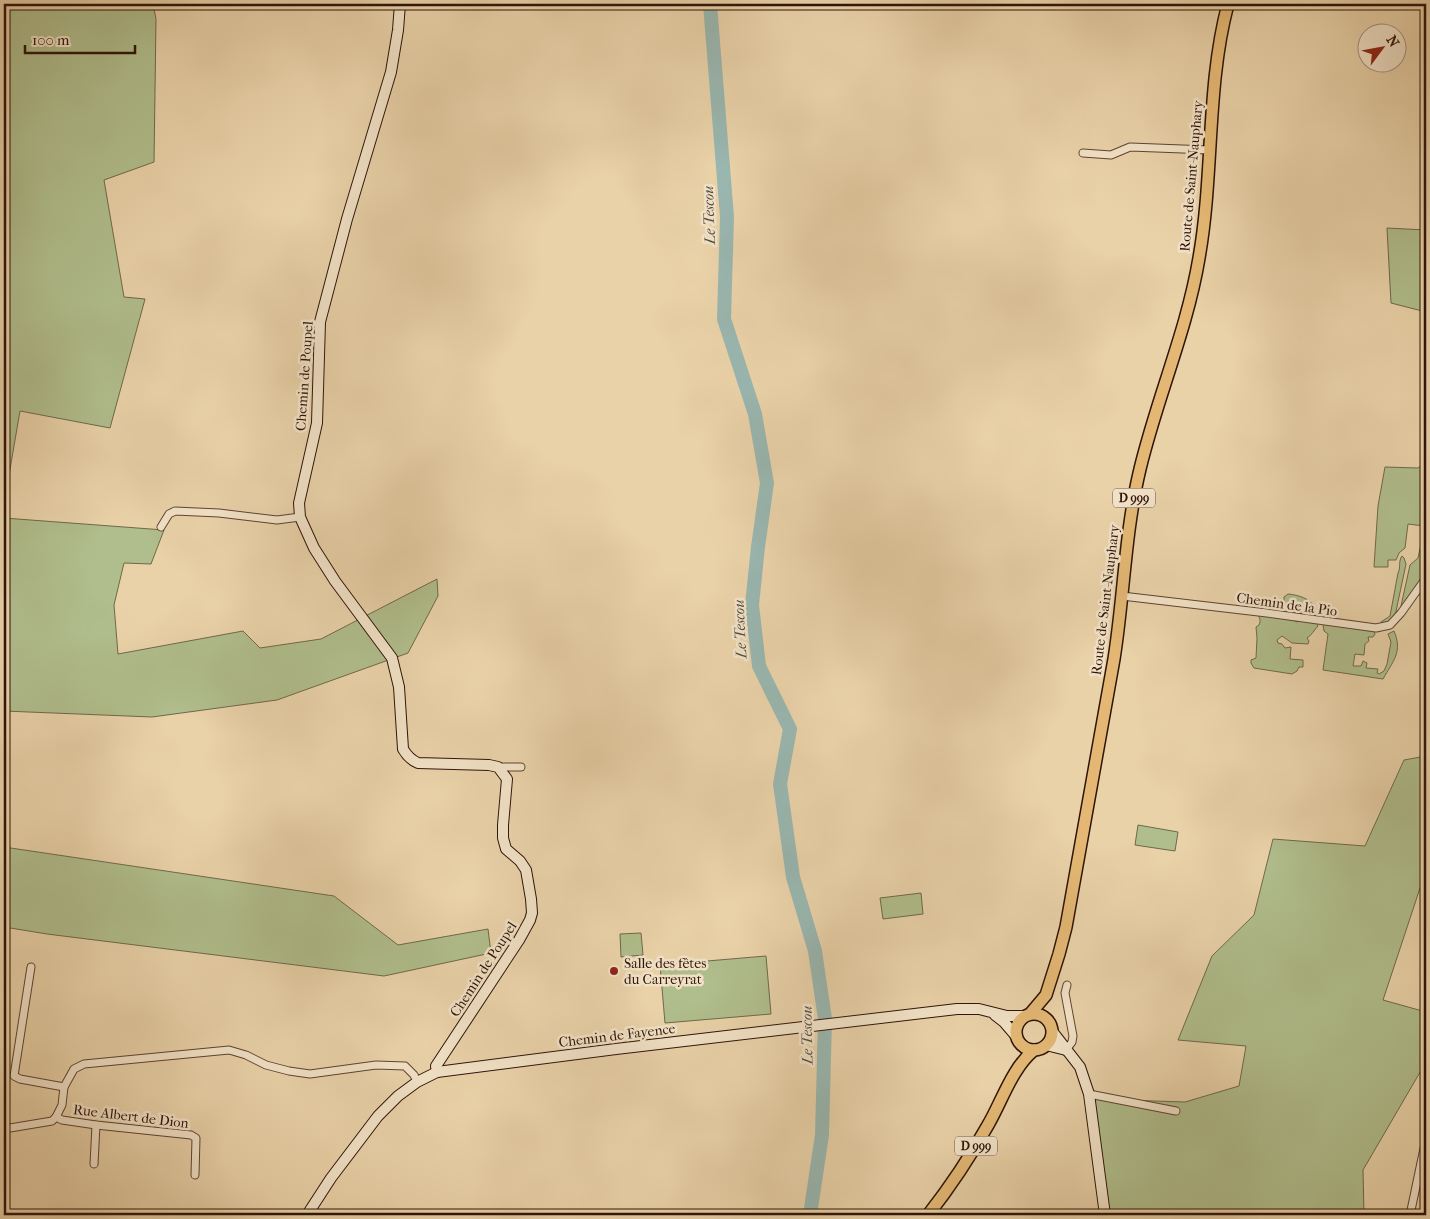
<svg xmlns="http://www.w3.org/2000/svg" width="1430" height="1219" font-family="'IM FELL French Canon',serif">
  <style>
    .green { fill: #b0bd8c; stroke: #6f684a }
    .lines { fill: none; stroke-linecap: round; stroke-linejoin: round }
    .river { stroke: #99b6af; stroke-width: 14 }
    .street-casing { stroke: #5d4331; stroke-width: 9 }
    .secondary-casing { stroke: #2e1409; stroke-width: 12 }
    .primary-casing { stroke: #2e1409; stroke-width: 14 }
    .street { stroke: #f1e1c6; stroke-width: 7 }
    .secondary { stroke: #f1e1c6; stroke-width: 10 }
    .primary { stroke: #e4b874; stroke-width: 11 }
    .poi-dot { fill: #8f2418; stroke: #f1e1c6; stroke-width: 2 }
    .labels { text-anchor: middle; stroke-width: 5; stroke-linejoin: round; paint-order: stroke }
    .shield { fill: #f1e1c6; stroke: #685242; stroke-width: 1 }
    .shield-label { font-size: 12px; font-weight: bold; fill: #2e1409 }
    .street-label { font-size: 14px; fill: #2e1409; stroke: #f1e1c6 }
    .poi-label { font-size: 14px; fill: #2e1409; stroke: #f1e1c6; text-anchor: start }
    .water-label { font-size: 15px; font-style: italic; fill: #534d43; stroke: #f1e1c6 }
  </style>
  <rect width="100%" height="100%" fill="#e9d1a8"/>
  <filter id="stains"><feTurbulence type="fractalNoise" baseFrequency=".004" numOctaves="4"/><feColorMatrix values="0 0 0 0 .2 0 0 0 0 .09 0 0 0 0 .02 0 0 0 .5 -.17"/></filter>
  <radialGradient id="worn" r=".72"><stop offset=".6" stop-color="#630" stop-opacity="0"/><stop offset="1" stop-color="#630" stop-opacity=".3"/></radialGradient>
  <!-- green -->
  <g class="green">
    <polygon points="4,4 153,4 156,19 154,162 104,180 124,297 145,299 110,428 20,411 4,504"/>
    <polygon points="1387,228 1426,230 1426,312 1391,303"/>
    <polygon points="1422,465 1426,465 1426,573 1402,608 1401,606 1410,565 1418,558 1421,544 1424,542 1424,526 1408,524 1405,548 1399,553 1396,560 1388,560 1388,567 1374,567 1378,506 1385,467 1418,468"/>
    <polygon points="4,518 164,530 151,564 124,563 114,605 118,654 243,631 260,648 321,639 437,579 438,596 408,653 277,700 152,717 4,711"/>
    <path d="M1402 556 1404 558 1406 564 1395 616 1387 623 1380 624 1381 622 1390 616 1398 573C1401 568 1398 561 1402 556Z"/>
    <path d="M1288 594C1298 595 1310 598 1315 608L1314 618 1318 626C1314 630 1312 635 1307 638L1309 641 1308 644 1292 643 1282 636 1277 640 1278 643 1282 644 1285 648 1291 647 1290 659 1303 660V667H1299L1297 671 1292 674 1254 668 1251 663V660L1256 658 1257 638 1256 627 1259 625C1261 620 1260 618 1257 614L1284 612 1288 613 1296 622 1299 621 1301 611 1298 608 1288 607 1284 605V597Z"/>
    <path d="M1325 624 1357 627 1360 629 1374 631 1375 634 1373 637H1368L1369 641 1365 644 1364 655 1355 654 1353 666H1361L1363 661 1367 663 1366 668 1378 669 1377 673 1379 674 1384 671 1387 664 1391 642 1388 634 1394 631C1403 652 1393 661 1383 679L1323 670 1328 634 1324 631 1323 625Z"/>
    <polygon points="1426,756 1426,870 1383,1000 1426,1012 1426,1062 1363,1170 1364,1215 1108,1215 1094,1099 1185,1102 1239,1086 1246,1046 1178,1040 1212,956 1254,915 1273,839 1365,846 1404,760"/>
    <polygon points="1138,825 1178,832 1175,851 1135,845"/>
    <polygon points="4,847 334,896 398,945 488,929 491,953 384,976 47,934 4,927"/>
    <polygon points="921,893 923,914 883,919 880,898"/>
    <polygon points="641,933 643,955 621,957 620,934"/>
    <polygon points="766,956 771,1014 665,1023 660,965"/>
  </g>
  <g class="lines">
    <!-- river -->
    <polyline class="river" points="710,4 727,217 724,319 755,414 767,483 758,547 752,605 759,666 790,729 780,784 793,877 815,951 825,1019 822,1135 810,1215"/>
    <defs>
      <g id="street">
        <polyline points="1083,153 1111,155 1130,147 1209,150"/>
        <polyline points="161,527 169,514 175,511 219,513 277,520 300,517"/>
        <polyline points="1122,596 1267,613 1376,628 1390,625 1401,613 1426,578"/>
        <polyline points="498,767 521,767"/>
        <polyline points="31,967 14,1076 20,1079 64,1087"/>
        <polyline points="1066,1050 1072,1042 1073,1036 1065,993 1067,985"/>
        <polyline points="1089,1094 1176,1111"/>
        <polyline points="56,1117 62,1120 96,1125 191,1135 196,1138 195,1175"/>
        <polyline points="4,1129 52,1121 56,1117 62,1105 64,1087 74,1069 84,1064 229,1050 246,1055 266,1065 289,1071 310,1074 376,1065 405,1066 414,1075 417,1082"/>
        <polyline points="94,1164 96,1125"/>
        <polyline points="1410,1215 1426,1139"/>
      </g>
      <g id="secondary">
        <path d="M400 4 398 30 391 72 347 219 320 322 317 423 299 503 300 517 314 548 335 581 392 658 399 687 403 749C407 756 411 760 418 763L489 765 498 767 507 779 503 825V838L506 849 520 861 526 870 531 899 532 913 530 920 519 940 436 1066 437 1072"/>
        <polyline points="995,1015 1004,1022 1016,1036"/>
        <polyline points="1052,1031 1080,1067 1089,1094 1105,1215"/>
        <polyline points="1046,1045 1066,1050"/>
        <polyline points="307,1215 331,1178 378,1116 398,1096 417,1082 437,1072 616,1049 957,1009 979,1009 1007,1016 1024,1016"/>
      </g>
      <g id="primary">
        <circle cx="1034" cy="1032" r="18"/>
        <path d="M1030 1014 1046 995 1059 954 1066 927 1114 659C1124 596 1125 531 1140 469 1157 398 1187 330 1199 258 1214 174 1206 87 1228 4"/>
        <path d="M928 1215C950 1187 970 1157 988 1125 1002 1101 1012 1068 1034 1050"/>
      </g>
    </defs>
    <!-- street casing -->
    <use href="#street" class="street-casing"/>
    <!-- secondary casing -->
    <use href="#secondary" class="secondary-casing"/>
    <!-- primary casing -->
    <use href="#primary" class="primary-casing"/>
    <!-- street -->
    <use href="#street" class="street"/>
    <!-- secondary -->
    <use href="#secondary" class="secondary"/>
    <!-- primary -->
    <use href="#primary" class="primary"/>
  </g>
  <!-- markers -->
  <circle class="poi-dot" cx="614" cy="971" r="5"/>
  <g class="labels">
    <!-- shield labels -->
    <g class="shield">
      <rect x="1113" y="488.5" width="42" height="19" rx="4"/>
      <rect x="955" y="1136.5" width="42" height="19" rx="4"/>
    </g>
    <g class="shield-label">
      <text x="1134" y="502">D 999</text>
      <text x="976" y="1150">D 999</text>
    </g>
    <!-- street labels -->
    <g class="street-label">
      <text transform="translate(1191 176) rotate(-85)" y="5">Route de Saint-Nauphary</text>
      <text transform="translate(304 376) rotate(-86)" y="5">Chemin de Poupel</text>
      <text transform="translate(1105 600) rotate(-83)" y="5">Route de Saint-Nauphary</text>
      <text transform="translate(1287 604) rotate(8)" y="5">Chemin de la Pio</text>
      <text transform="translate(483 969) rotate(-57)" y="5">Chemin de Poupel</text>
      <text transform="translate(617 1035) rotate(-7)" y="5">Chemin de Fayence</text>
      <text transform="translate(131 1116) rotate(7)" y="5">Rue Albert de Dion</text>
    </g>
    <!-- poi labels -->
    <g class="poi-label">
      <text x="624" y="968">Salle des fêtes<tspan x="624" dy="16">du Carreyrat</tspan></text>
    </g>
    <!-- water labels -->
    <g class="water-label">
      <text transform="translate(709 215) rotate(-92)" y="5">Le Tescou</text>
      <text transform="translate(740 629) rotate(-93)" y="5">Le Tescou</text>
      <text transform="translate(807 1035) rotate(-91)" y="5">Le Tescou</text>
    </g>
  </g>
  <!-- margin -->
  <rect width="1430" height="1219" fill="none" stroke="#e9d1a8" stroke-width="20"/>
  <rect x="5" y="5" width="1420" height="1209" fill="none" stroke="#2e1409" stroke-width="2.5"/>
  <rect x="10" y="10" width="1410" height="1199" fill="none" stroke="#2e1409"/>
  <!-- north arrow -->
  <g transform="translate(1382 48) rotate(58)"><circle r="24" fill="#f1e1c6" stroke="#a38f7a"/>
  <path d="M0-4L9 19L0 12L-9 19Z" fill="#8f2418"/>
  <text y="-8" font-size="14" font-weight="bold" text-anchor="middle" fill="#2e1409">N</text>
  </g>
  <!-- scale -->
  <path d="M25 45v8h110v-8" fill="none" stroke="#2e1409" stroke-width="2.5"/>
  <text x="32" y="45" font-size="15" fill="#2e1409" stroke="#f1e1c6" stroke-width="4" paint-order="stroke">100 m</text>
  <rect width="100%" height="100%" filter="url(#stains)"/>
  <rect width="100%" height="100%" fill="url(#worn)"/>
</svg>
